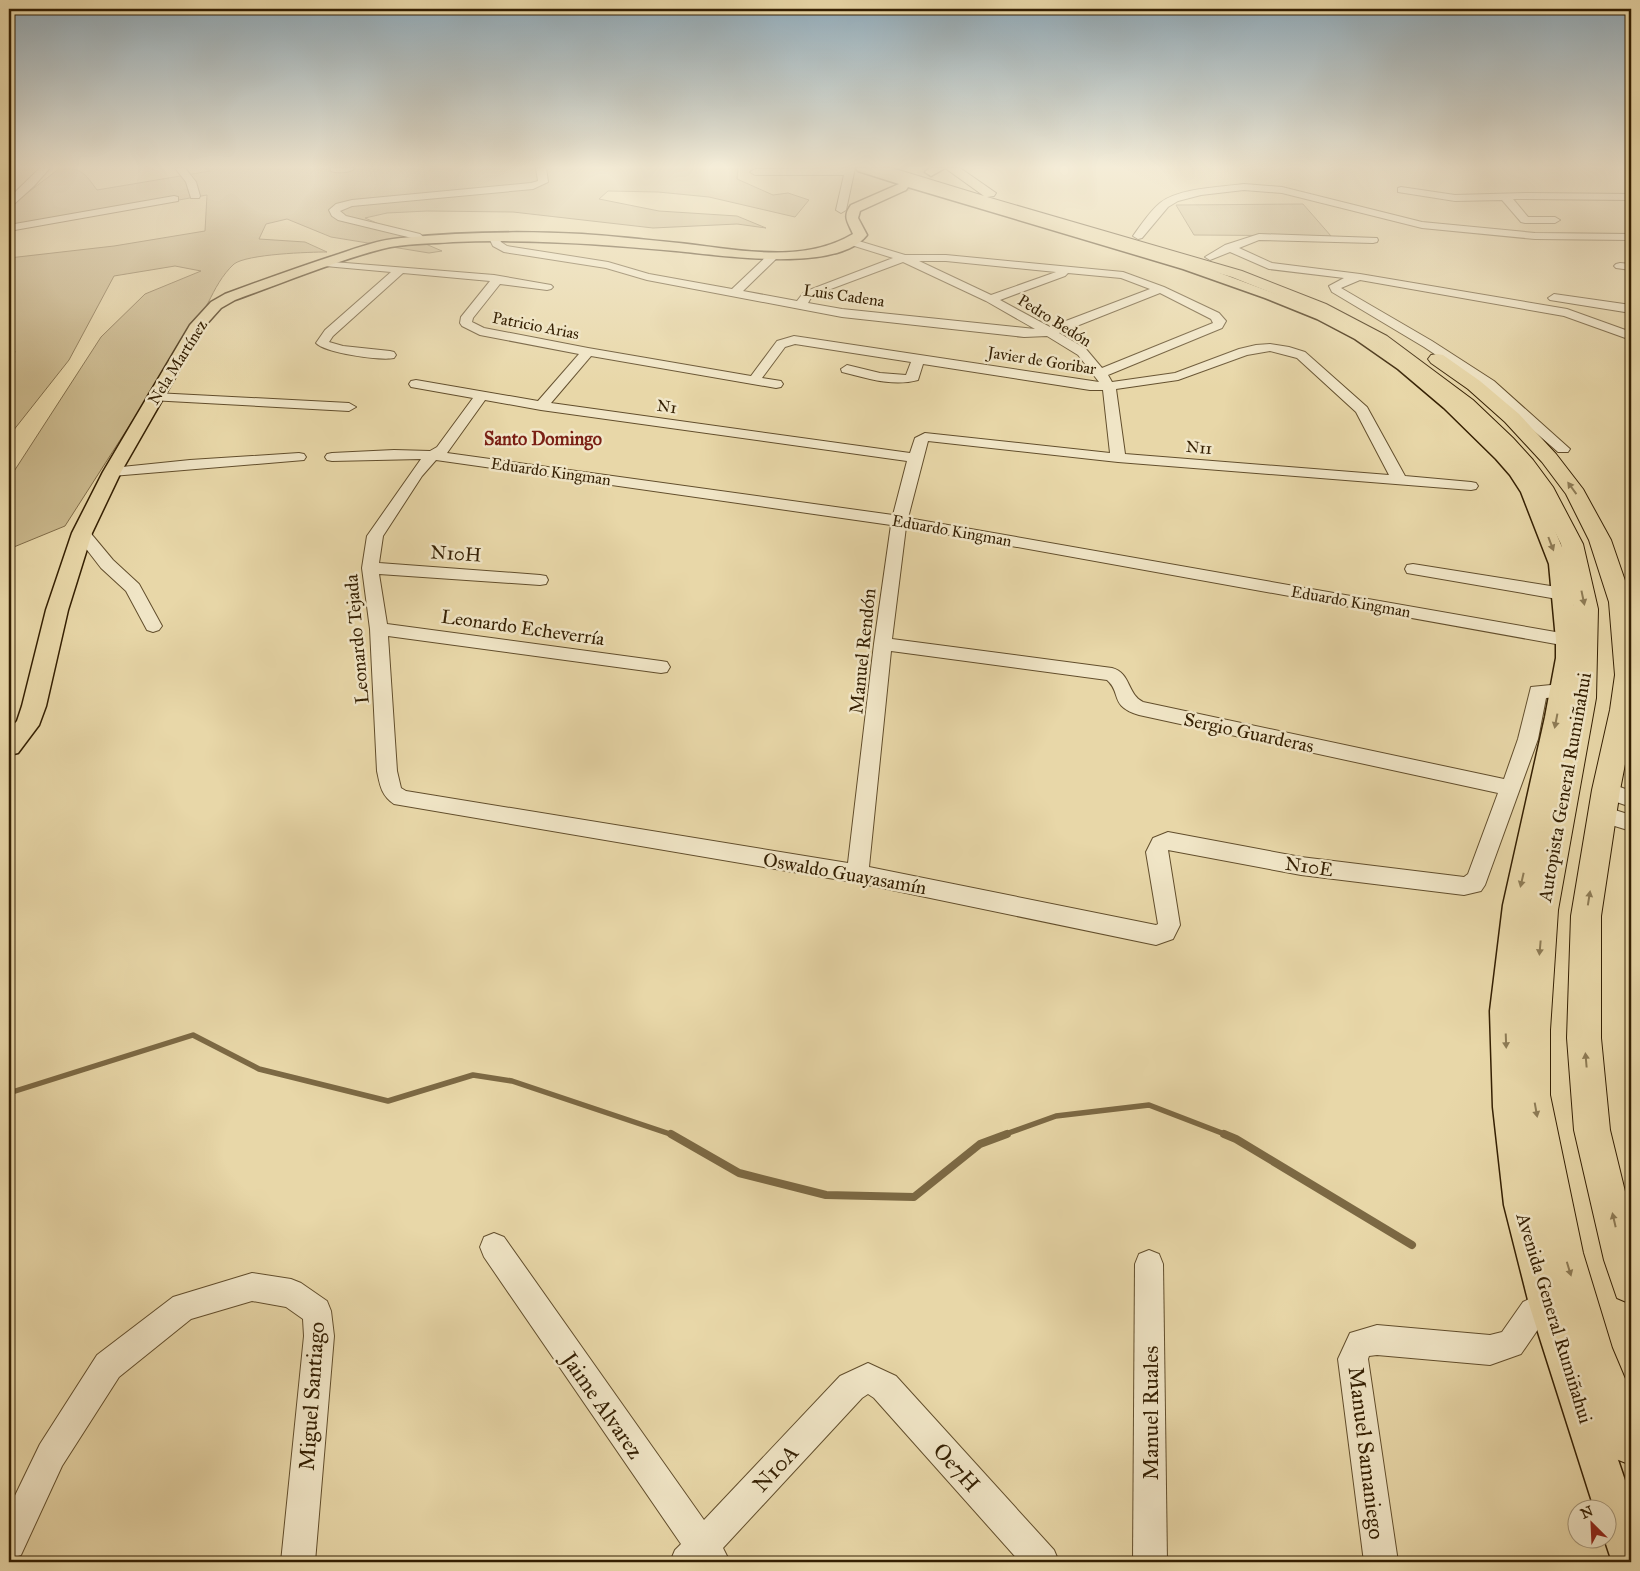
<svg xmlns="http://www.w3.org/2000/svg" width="1640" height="1571" font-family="'IM FELL Great Primer',serif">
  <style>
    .green { fill: #cab88c; stroke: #806c48 }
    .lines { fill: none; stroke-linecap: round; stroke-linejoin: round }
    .stream-far1 { stroke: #7c6944; stroke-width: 5.5 }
    .stream { stroke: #7c6944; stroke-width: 8 }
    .major-tunnel { stroke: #c4b287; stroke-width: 13; stroke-dasharray: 13 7; stroke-linecap: butt }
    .minor-casing { stroke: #624e2c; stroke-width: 2 }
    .major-casing { stroke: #352003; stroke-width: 3 }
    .highway-casing { stroke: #352003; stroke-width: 2 }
    .minor { fill: #f0e5c6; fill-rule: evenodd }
    .major { fill: #e8d7a8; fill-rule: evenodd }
    .highway { fill: #e8d7a8; fill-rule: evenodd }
    .oneway { fill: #8e7c56 }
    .labels { text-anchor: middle; stroke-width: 5; stroke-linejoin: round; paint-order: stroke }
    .far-street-label { font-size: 16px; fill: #352003; stroke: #f0e5c6 }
    .far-quarter-label { font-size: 18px; font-weight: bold; fill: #7a1f14; stroke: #f0e5c6 }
    .street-label { font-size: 19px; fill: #352003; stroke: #f0e5c6 }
    .near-street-label { font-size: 22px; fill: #352003; stroke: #f0e5c6 }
  </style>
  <rect width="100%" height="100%" fill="#e8d7a8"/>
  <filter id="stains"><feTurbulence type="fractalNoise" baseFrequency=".004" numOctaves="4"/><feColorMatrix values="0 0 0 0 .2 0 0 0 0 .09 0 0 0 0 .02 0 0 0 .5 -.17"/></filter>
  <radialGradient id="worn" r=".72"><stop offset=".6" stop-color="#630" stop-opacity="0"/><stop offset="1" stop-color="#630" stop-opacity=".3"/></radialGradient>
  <!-- green -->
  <g class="green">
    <path d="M60 168C83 168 85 174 97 190L210 171 204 168H738L737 179 773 195 788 193 809 200 795 217 709 197 658 192 608 191 599 199 659 211 737 216 766 228 737 224 653 228 513 212 427 211 387 213 365 218 442 251 429 253 331 237 287 219 266 224 259 239 305 242 327 252C310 252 247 254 234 264 222 275 215 289 208 303L65 526 9 549V479L101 337 145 294 201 271 175 266 114 276 69 360 9 436V360L15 352 9 338V258L114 246 205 231 207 195 9 230V207Z"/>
    <polygon points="1303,204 1331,236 1194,235 1176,205"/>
  </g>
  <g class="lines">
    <!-- stream-far1 -->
    <g class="stream-far1">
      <polyline points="9,1093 193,1035 259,1069 388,1101 473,1075 512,1081 673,1135"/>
      <polyline points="1003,1135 1056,1116 1149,1105 1227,1135"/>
    </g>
    <!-- stream -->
    <g class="stream">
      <polyline points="671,1134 739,1173 826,1195 914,1197 980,1144 1007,1134"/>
      <polyline points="1224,1134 1236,1139 1412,1245"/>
    </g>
    <!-- major-tunnel -->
    <polyline class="major-tunnel" points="902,187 931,172"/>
    <defs>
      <g id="minor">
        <polygon points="40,168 50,168 34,186 13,205 9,206 9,198"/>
        <polygon points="175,168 185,168 196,182 200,196 199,198 191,198 186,182"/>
        <path d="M330 168H355C350 173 337 173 331 171Z"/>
        <polygon points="536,168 546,168 548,182 533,189 352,206 340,211 346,216 420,234 427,240 422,243 412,238 338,220 332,216 329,210 336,204 352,200 531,183 538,181"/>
        <polygon points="845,168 855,168 846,210 841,213 836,210 844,175 755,175 750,172 755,169"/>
        <path d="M1244 184 1282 187 1422 222 1535 233 1631 234V240L1535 239 1422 228 1282 193 1244 190 1201 195 1178 201 1168 207 1142 238 1138 239 1133 236C1141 225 1150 211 1160 203 1178 188 1221 187 1244 184Z"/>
        <polygon points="1401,187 1455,195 1528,193 1631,194 1631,200 1513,199 1528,217 1555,217 1560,220 1555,223 1525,223 1521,222 1502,200 1455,201 1398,192 1398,188"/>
        <polygon points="174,196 178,197 178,201 9,231 9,225"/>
        <polygon points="1259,234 1377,238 1378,240 1377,242 1373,243 1259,240 1239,248 1272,263 1360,274 1567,309 1631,332 1631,340 1564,316 1360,280 1341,288 1432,341 1494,381 1570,449 1568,452 1558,452 1484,387 1424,347 1332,292 1329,286 1344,278 1269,269 1230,252 1210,260 1205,257 1225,245"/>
        <path d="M494 235 498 236 501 242 507 246 608 262 649 274 732 289 769 254H777L778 256 777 258 743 291 797 301 804 292 893 258 848 244 847 242 848 240 852 239 905 255H946L1123 272 1164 287 1219 313 1226 321 1222 328 1108 375 1112 382 1175 373 1239 349 1256 345 1270 344 1289 347 1305 352 1367 407 1405 476 1471 482 1476 483 1478 486 1476 489 1471 490 1118 462 928 441 908 518 1567 634 1573 636 1576 640 1573 644 1567 646 906 527 892 639 1112 668C1131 673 1127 694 1143 702L1504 779 1518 739 1531 687 1561 684 1568 686 1570 691 1568 696 1546 698 1538 739 1485 885 1481 891 1464 895 1301 875 1168 850 1180 925 1173 939 1156 945 858 883 394 804C381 795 380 785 377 771L370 629 362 568 367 536 421 459 332 461 327 460 325 457 327 454 332 453 394 450 430 451 437 447 473 398 411 387 409 384 411 381 416 380 538 401 579 354 480 335 462 326 460 323 461 317 490 281 403 273 333 336 329 342 343 346 390 351 394 352 396 355 394 358C381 361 325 353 316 343L325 330 391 272 325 266 319 263 321 261 494 275 551 285 553 287 551 289 547 290 500 284 473 318 472 322 484 328 588 348 751 376 777 341 794 336 1099 382 1078 355 1047 336 1024 337 842 317 647 280 606 268 504 252 493 246 489 238ZM919 261H946L1056 272 991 295ZM903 262 986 301 1035 329 842 309 808 303 812 296ZM1068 273 1121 278 1150 289 1050 327 1000 300 1065 276ZM1160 293 1211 319 1213 323 1102 368 1086 349 1059 333ZM795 344 911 362 906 375 880 373 847 365 841 369 842 372C867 378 892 387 918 380L923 364 1090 390H1103L1110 453 925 433 915 438 910 453 551 403 591 356 776 388 781 387 783 384 781 381 762 378 785 347ZM1270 351 1297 358 1356 412 1389 475 1125 454 1116 389 1178 380 1247 355ZM485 400 541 410 907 461 893 515 447 453ZM436 460 891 525 874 644 848 863 406 791 401 788 397 771 388 636 661 673 667 672 670 667 667 662 661 661 387 624 379 574 540 585 546 584 548 580 546 576 540 575 379 563 383 536 422 476ZM891 651 1107 680C1122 693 1109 706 1139 715L1498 793 1468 874 1464 877 1301 857 1168 832 1153 838 1146 852 1158 924 1156 925 869 867Z"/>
        <polygon points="1620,263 1631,264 1631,270 1616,268 1614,266 1616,264"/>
        <polygon points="1554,294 1631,305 1631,313 1550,300 1548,298"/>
        <polygon points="155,393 349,403 356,407 349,411 150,400 148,397 150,394"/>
        <polygon points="299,453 304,454 306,457 304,460 112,476 107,475 105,472 107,469 112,468 190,460"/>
        <polygon points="82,528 88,530 113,560 139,584 162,626 159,630 153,632 147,630 126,591 101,568 74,533 76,530"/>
        <polygon points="1413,564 1563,588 1569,590 1571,594 1569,598 1563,600 1407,573 1405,569 1407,565"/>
        <polygon points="1606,782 1631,791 1631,807 1599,796 1596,790 1599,784"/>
        <polygon points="1602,806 1631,815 1631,831 1595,820 1592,814 1595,808"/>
        <polygon points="494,1233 504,1237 704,1520 840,1376 868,1363 896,1376 1054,1550 1059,1562 1020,1562 874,1398 868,1394 862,1398 723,1548 730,1562 670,1562 675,1550 681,1544 484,1257 480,1247 484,1237"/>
        <polygon points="1149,1250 1159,1254 1163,1264 1167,1562 1133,1562 1135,1264 1139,1254"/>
        <polygon points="252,1273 291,1279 301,1283 327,1301 331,1311 334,1336 315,1562 281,1562 304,1336 303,1319 286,1307 252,1301 191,1319 119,1377 62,1466 21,1555 9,1559 9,1508 40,1444 97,1355 173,1297"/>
        <polygon points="1547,1290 1557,1294 1561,1304 1557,1314 1543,1322 1521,1354 1490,1365 1377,1355 1369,1356 1368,1359 1398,1562 1364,1562 1338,1359 1350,1333 1377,1325 1490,1335 1502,1332 1523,1302"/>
      </g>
      <g id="major">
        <path d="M856 168H874L962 196 1193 263 1327 313 1365 333 1410 363 1456 400 1508 451 1523 468 1539 492 1569 564 1578 640V658L1569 717 1531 905 1520 1011 1525 1107 1538 1205 1565 1304 1631 1498V1562H1612L1604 1538H1608V1508H1594L1529 1304 1504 1205 1493 1107 1490 1011 1503 905 1545 717 1556 658V640L1549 564 1521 492 1510 475 1496 459 1444 408 1398 369 1355 339 1317 319 1265 298 1183 269 908 187 906 190 860 211 858 218 867 235C837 274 719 255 676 251 601 244 528 239 453 242 430 244 404 243 382 249 332 262 283 283 235 300L221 308 204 327 121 472 92 533 68 610 46 706 39 725 18 753 9 755V730L17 721 22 706 46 610 72 533 103 472 190 325 211 302 225 294C263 280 301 266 339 254 359 247 379 240 401 238 461 232 522 231 582 234 614 236 647 240 679 243 735 249 802 265 853 234 848 222 842 217 851 205L899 184 858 171Z"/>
        <polygon points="930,168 945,168 931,176 925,172"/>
      </g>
      <g id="highway">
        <polygon points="873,168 892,168 984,196 945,168 960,168 996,193 994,196 987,197 1242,271 1326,304 1387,336 1473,400 1513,438 1533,460 1553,487 1583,544 1598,609 1596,698 1558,910 1550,1030 1550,1095 1583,1253 1612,1348 1631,1393 1631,1465 1616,1459 1572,1348 1545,1253 1516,1095 1516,1030 1528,910 1570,698 1574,645 1574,609 1561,544 1533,488 1499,446 1459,408 1375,344 1314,310 1232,277 907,182 874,171"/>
        <polygon points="1437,354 1443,355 1480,381 1519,414 1556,454 1583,489 1611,540 1631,598 1631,733 1620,790 1601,916 1601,1038 1610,1130 1631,1216 1631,1304 1617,1298 1604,1260 1574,1130 1567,1038 1571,916 1592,790 1610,710 1615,675 1609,602 1589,540 1566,494 1542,462 1505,422 1468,389 1431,363 1428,359 1431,355"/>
      </g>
    </defs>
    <!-- minor casing -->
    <use href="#minor" class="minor-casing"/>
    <!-- major casing -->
    <use href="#major" class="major-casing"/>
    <!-- highway casing -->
    <use href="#highway" class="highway-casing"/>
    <!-- minor -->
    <use href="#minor" class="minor"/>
    <!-- major -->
    <use href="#major" class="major"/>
    <!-- highway -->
    <use href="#highway" class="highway"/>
  </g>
  <!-- one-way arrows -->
  <defs><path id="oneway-solid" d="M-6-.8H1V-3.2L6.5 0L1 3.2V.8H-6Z" transform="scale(1.25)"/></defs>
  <g class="oneway">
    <use href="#oneway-solid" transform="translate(1572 488) rotate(-126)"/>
    <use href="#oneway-solid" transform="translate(1551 544) rotate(69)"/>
    <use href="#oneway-solid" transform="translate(1583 598) rotate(78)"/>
    <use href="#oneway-solid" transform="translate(1556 721) rotate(101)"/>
    <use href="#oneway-solid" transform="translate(1522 880) rotate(103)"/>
    <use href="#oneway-solid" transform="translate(1589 898) rotate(-81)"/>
    <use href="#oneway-solid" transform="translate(1540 948) rotate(95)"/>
    <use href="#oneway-solid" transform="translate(1506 1041) rotate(88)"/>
    <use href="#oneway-solid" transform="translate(1586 1060) rotate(-95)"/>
    <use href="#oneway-solid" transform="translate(1536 1110) rotate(80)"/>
    <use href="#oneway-solid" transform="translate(1614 1220) rotate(-103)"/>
    <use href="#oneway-solid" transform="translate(1569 1269) rotate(73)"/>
  </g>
  <!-- sky -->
  <linearGradient id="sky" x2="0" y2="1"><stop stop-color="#8fa9b8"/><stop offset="0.43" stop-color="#f5edd8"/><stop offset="1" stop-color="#f5edd8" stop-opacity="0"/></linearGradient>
  <rect width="1640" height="388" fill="url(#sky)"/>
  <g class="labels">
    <!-- far-street labels -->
    <g class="far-street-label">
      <text transform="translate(844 295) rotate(8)" y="6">Luis Cadena</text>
      <text transform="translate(1055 320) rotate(32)" y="6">Pedro Bedón</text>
      <text transform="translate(536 325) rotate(11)" y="6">Patricio Arias</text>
      <text transform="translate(1042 360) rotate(9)" y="6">Javier de Goribar</text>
      <text transform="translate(177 362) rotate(-58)" y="6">Nela Martínez</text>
      <text transform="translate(667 406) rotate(8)" y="6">N1</text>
      <text transform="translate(1199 447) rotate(5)" y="6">N11</text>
      <text transform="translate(551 471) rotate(8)" y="6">Eduardo Kingman</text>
      <text transform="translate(952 530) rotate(10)" y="6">Eduardo Kingman</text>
      <text transform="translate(1351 601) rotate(10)" y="6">Eduardo Kingman</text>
    </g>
    <!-- far-quarter labels -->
    <g class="far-quarter-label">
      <text x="543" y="445">Santo Domingo</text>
    </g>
    <!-- street labels -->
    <g class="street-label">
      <text transform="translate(456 553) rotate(4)" y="7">N10H</text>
      <text transform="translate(523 627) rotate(8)" y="7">Leonardo Echeverría</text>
      <text transform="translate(356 639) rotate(-95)" y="7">Leonardo Tejada</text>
      <text transform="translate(862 651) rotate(-84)" y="7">Manuel Rendón</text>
      <text transform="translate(1249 732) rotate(12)" y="7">Sergio Guarderas</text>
      <text transform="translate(1564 787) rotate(-80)" y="7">Autopista General Rumiñahui</text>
      <text transform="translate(1309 866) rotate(8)" y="7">N10E</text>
      <text transform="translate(845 873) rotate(10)" y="7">Oswaldo Guayasamín</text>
      <text transform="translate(1555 1318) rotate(73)" y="7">Avenida General Rumiñahui</text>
    </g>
    <!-- near-street labels -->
    <g class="near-street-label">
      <text transform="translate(311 1396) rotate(-86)" y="8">Miguel Santiago</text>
      <text transform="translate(603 1405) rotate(55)" y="8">Jaime Alvarez</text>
      <text transform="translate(1150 1413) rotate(-90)" y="8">Manuel Ruales</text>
      <text transform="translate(1367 1453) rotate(83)" y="8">Manuel Samaniego</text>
      <text transform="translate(957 1467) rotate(48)" y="8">Oe7H</text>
      <text transform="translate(775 1468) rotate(-47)" y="8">N10A</text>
    </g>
  </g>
  <!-- margin -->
  <rect width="1640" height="1571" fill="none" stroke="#e8d7a8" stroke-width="30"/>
  <rect x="10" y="10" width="1620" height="1551" fill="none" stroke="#352003" stroke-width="2.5"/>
  <rect x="15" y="15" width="1610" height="1541" fill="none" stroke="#352003"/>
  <!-- north arrow -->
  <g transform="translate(1592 1524) rotate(336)"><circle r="24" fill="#f0e5c6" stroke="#a59678"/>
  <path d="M0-4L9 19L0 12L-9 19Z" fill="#8f2418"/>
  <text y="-8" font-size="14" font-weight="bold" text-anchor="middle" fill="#352003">N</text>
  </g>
  <rect width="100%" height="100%" filter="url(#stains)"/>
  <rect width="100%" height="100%" fill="url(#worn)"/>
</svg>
